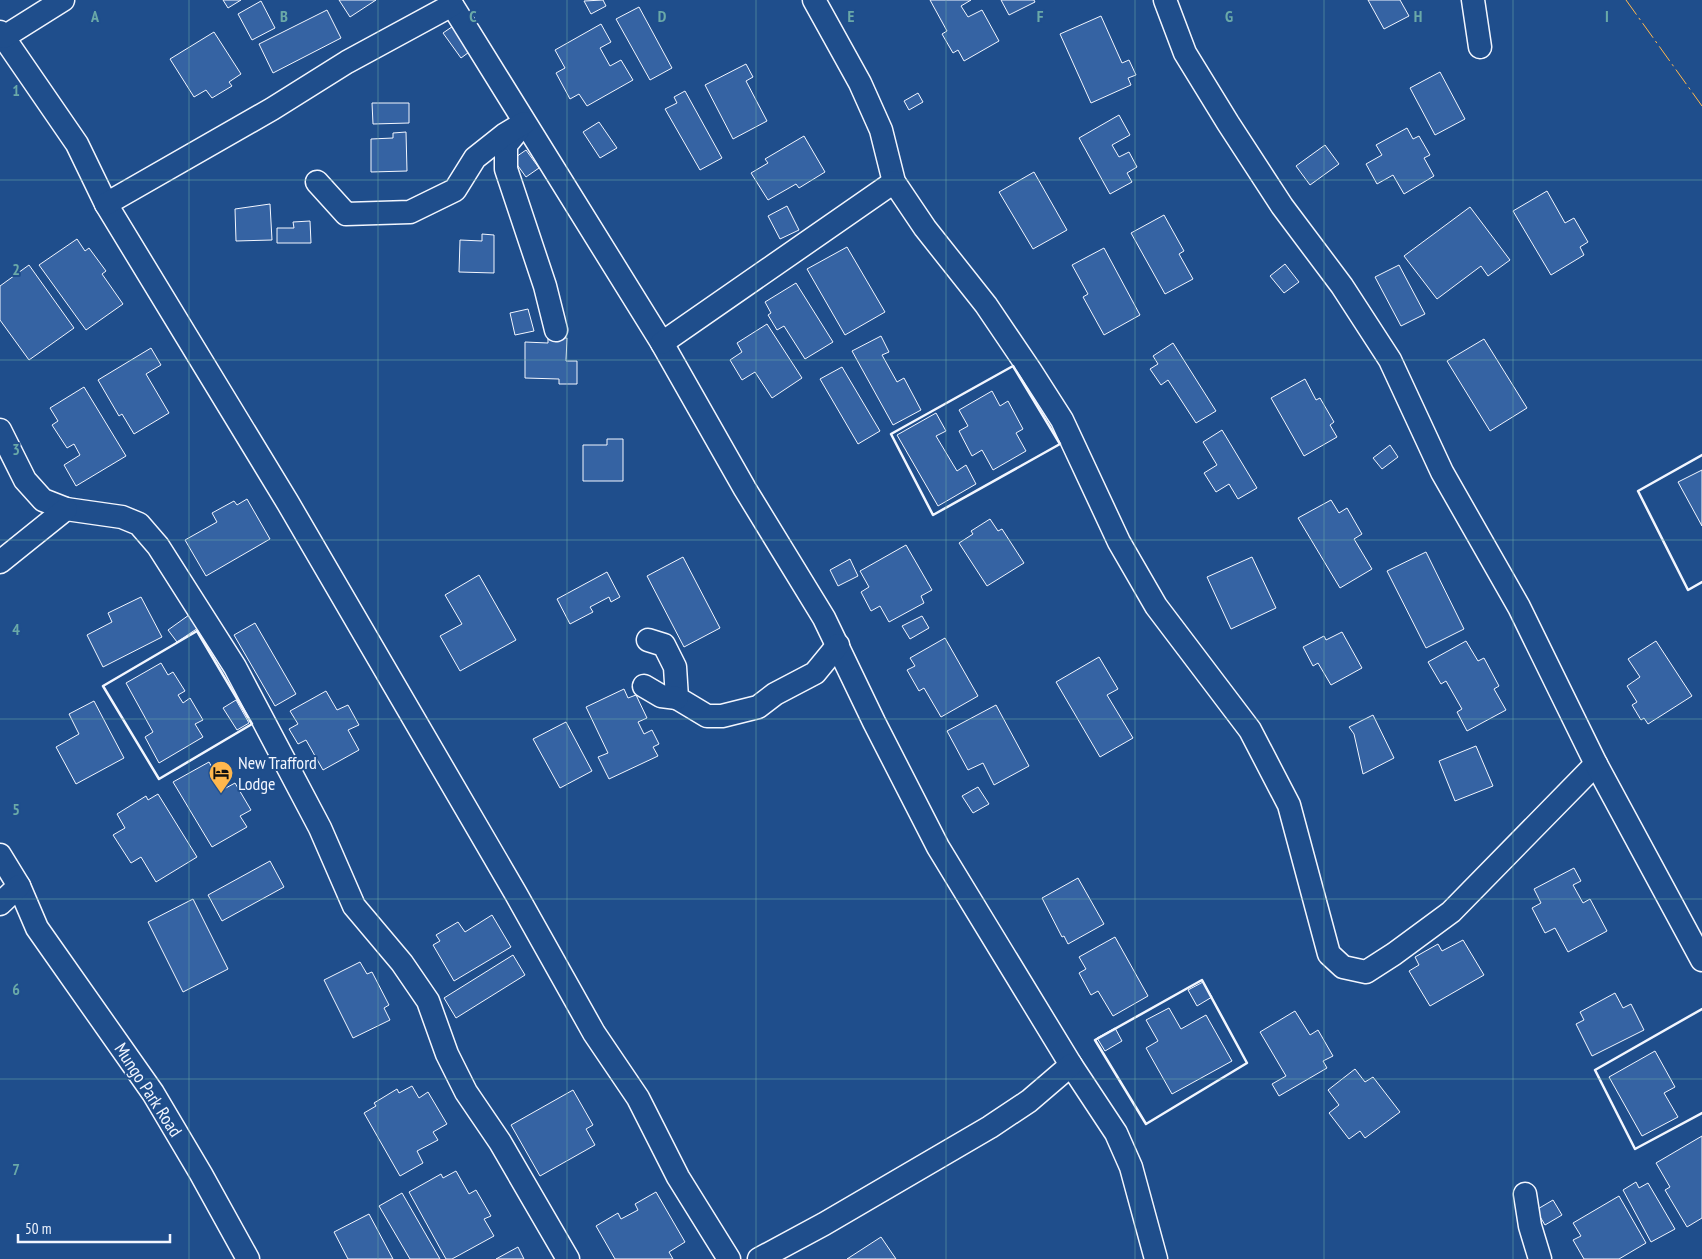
<svg xmlns="http://www.w3.org/2000/svg" width="1702" height="1259" font-family="'PT Sans Narrow',sans-serif">
  <style>
    .building { fill: #3563a3; stroke: #f2f6ff }
    .lines { fill: none; stroke-linecap: round; stroke-linejoin: round }
    .minor-casing { stroke: #f2f6ff; stroke-width: 25 }
    .minor { stroke: #1f4e8c; stroke-width: 22 }
    .wall { stroke: #f2f6ff; stroke-width: 2.5 }
    .power { stroke: #ffb74d; stroke-width: 1; stroke-dasharray: 18 4 2.5 4; stroke-linecap: butt }
    .grid { fill: none; stroke: #6aa9a8; stroke-width: 1; stroke-opacity: 0.55 }
    .labels { text-anchor: middle; stroke-width: 4; stroke-linejoin: round; paint-order: stroke }
    .poi-label { font-size: 18px; fill: #f2f6ff; stroke: #1f4e8c; text-anchor: start }
    .street-label { font-size: 18px; fill: #f2f6ff; stroke: #1f4e8c }
    .grid-label { font-size: 16px; text-anchor: middle; font-weight: bold; fill: #6aa9a8; stroke: #1f4e8c; stroke-width: 4; stroke-linejoin: round; paint-order: stroke }
  </style>
  <rect width="100%" height="100%" fill="#1f4e8c"/>
  <!-- building -->
  <g class="building">
    <polygon points="223,0 241,0 228,8"/>
    <polygon points="339,0 376,0 350,17"/>
    <polygon points="603,0 606,6 591,14 584,1"/>
    <polygon points="930,0 971,0 961,6 968,17 982,10 999,41 964,61 958,50 953,53 942,34 947,31"/>
    <polygon points="1001,0 1034,0 1035,2 1009,15"/>
    <polygon points="1368,0 1400,0 1409,16 1384,29"/>
    <polygon points="261,1 275,28 252,40 238,14"/>
    <polygon points="639,7 672,68 650,80 616,19"/>
    <polygon points="327,10 341,38 273,73 259,44"/>
    <polygon points="1101,16 1122,63 1129,60 1136,75 1128,78 1131,85 1091,103 1060,34"/>
    <polygon points="459,22 476,47 461,58 443,33"/>
    <polygon points="601,24 611,42 600,48 610,66 621,60 633,80 587,106 579,94 570,99 556,73 565,68 555,50"/>
    <polygon points="214,32 241,74 229,82 232,86 212,98 206,90 194,97 170,59"/>
    <polygon points="746,64 753,77 746,81 767,121 733,139 705,85"/>
    <polygon points="1440,72 1465,119 1435,135 1410,88"/>
    <polygon points="685,91 722,158 700,170 665,109 677,103 674,97"/>
    <polygon points="918,93 923,102 909,110 904,101"/>
    <polygon points="372,103 409,103 409,123 373,124"/>
    <polygon points="1119,115 1130,135 1112,145 1119,157 1129,152 1137,167 1127,173 1132,182 1110,194 1079,138"/>
    <polygon points="599,122 617,148 600,158 583,132"/>
    <polygon points="1407,128 1413,139 1419,136 1430,155 1424,158 1434,176 1404,194 1393,175 1377,184 1366,164 1382,155 1376,145"/>
    <polygon points="406,132 407,171 371,172 371,139 393,138 393,133"/>
    <polygon points="804,136 825,172 799,188 796,184 768,200 751,173 768,163 765,159"/>
    <polygon points="1325,145 1339,164 1310,185 1296,166"/>
    <polygon points="526,150 539,168 526,177 513,159"/>
    <polygon points="1034,172 1067,230 1033,249 999,192"/>
    <polygon points="1547,191 1565,223 1574,218 1588,242 1580,247 1584,255 1551,275 1513,211"/>
    <polygon points="270,204 272,240 236,241 235,209"/>
    <polygon points="787,206 799,230 780,239 768,216"/>
    <polygon points="1470,207 1510,260 1488,276 1481,266 1437,299 1404,256"/>
    <polygon points="1164,215 1184,251 1179,254 1193,279 1165,294 1131,233"/>
    <polygon points="310,221 311,243 277,243 277,228 294,228 293,222"/>
    <polygon points="482,234 494,235 494,273 459,272 460,240 482,241"/>
    <polygon points="77,239 85,251 89,248 106,271 102,274 123,304 86,330 39,265"/>
    <polygon points="847,247 885,312 845,335 807,269"/>
    <polygon points="1104,248 1140,315 1104,335 1083,297 1088,294 1072,265"/>
    <polygon points="1285,264 1299,282 1284,293 1270,276"/>
    <polygon points="29,265 74,328 29,360 0,320 0,286"/>
    <polygon points="1399,265 1425,314 1401,326 1375,277"/>
    <polygon points="796,283 833,342 805,359 784,326 777,330 768,315 771,313 765,302"/>
    <polygon points="528,309 534,331 515,335 510,313"/>
    <polygon points="767,324 802,378 772,398 755,372 742,380 730,360 742,352 737,343"/>
    <polygon points="881,336 889,352 882,355 897,382 904,378 921,410 893,425 852,351"/>
    <polygon points="548,337 567,338 566,361 577,361 577,384 559,384 559,379 525,378 525,342 548,343"/>
    <polygon points="1484,339 1527,408 1490,431 1447,361"/>
    <polygon points="1173,343 1216,411 1196,423 1168,380 1161,385 1150,369 1158,364 1153,356"/>
    <polygon points="151,348 161,365 146,374 169,413 134,434 122,414 119,416 98,380"/>
    <polygon points="842,367 880,431 858,444 820,379"/>
    <polygon points="1305,379 1316,400 1320,398 1334,422 1330,425 1337,437 1304,456 1271,398"/>
    <polygon points="84,387 126,456 76,486 64,465 80,455 74,444 67,448 52,425 58,421 50,408"/>
    <polygon points="992,391 1000,406 1008,401 1023,429 1016,433 1026,451 993,470 982,450 972,456 959,431 968,426 959,410"/>
    <polygon points="936,413 946,431 936,436 957,471 966,465 976,484 938,506 897,435"/>
    <polygon points="1222,430 1257,488 1238,499 1229,484 1216,492 1204,473 1217,465 1203,442"/>
    <polygon points="607,439 623,439 623,481 583,481 583,445 607,445"/>
    <polygon points="1390,445 1398,457 1382,469 1373,458"/>
    <polygon points="1702,470 1702,526 1678,482"/>
    <polygon points="247,499 270,539 206,576 185,540 217,522 212,513 234,501 237,505"/>
    <polygon points="1331,500 1339,513 1347,508 1362,534 1354,539 1372,569 1340,588 1298,518"/>
    <polygon points="990,519 998,531 1002,529 1024,563 987,586 959,543 973,534 971,531"/>
    <polygon points="906,545 932,590 921,596 924,603 889,622 880,606 871,611 861,592 869,587 860,571"/>
    <polygon points="1426,552 1464,629 1426,648 1387,571"/>
    <polygon points="683,557 720,628 684,647 647,576"/>
    <polygon points="1252,557 1276,608 1231,629 1207,577"/>
    <polygon points="850,559 858,576 838,586 830,570"/>
    <polygon points="607,572 620,597 611,602 609,597 590,607 593,612 570,624 557,599"/>
    <polygon points="479,575 516,640 460,671 440,636 462,624 445,595"/>
    <polygon points="141,597 162,637 103,667 87,635 112,622 108,613"/>
    <polygon points="189,615 198,628 177,642 168,630"/>
    <polygon points="922,616 929,628 910,639 902,626"/>
    <polygon points="255,623 296,694 275,706 234,635"/>
    <polygon points="1342,632 1362,668 1331,685 1318,663 1313,666 1303,647 1324,636 1326,640"/>
    <polygon points="945,638 978,696 941,717 924,688 919,691 907,670 915,666 910,658"/>
    <polygon points="1466,641 1478,661 1484,658 1499,686 1494,689 1506,710 1467,731 1457,712 1462,709 1446,681 1441,684 1428,662"/>
    <polygon points="1656,641 1692,696 1648,724 1644,718 1641,720 1632,705 1637,702 1627,686 1640,677 1628,659"/>
    <polygon points="1099,657 1118,689 1107,695 1133,738 1100,757 1056,682"/>
    <polygon points="161,663 168,675 173,672 185,691 178,695 183,703 190,698 203,720 195,724 203,737 159,763 145,737 153,732 126,683"/>
    <polygon points="624,689 628,698 636,695 647,718 638,722 644,734 652,730 659,744 653,747 658,756 609,779 598,757 608,753 586,707"/>
    <polygon points="326,691 337,710 348,705 359,725 348,730 359,750 323,770 306,740 298,744 289,729 298,724 290,711"/>
    <polygon points="236,700 249,723 237,730 223,708"/>
    <polygon points="94,701 124,758 76,784 56,747 79,734 69,714"/>
    <polygon points="996,705 1029,766 994,785 983,763 968,770 947,731"/>
    <polygon points="1373,715 1394,758 1363,774 1354,734 1349,727"/>
    <polygon points="566,722 592,771 560,788 533,739"/>
    <polygon points="1476,746 1493,786 1455,801 1439,761"/>
    <polygon points="209,762 224,789 235,783 251,810 240,816 247,827 212,847 173,782"/>
    <polygon points="978,787 989,804 973,813 962,796"/>
    <polygon points="158,794 197,857 156,882 141,857 131,863 113,835 125,828 117,814 146,796 148,800"/>
    <polygon points="270,861 284,887 222,921 208,895"/>
    <polygon points="1574,868 1581,881 1573,885 1583,903 1590,899 1607,931 1568,952 1555,928 1545,933 1532,908 1541,903 1534,889"/>
    <polygon points="1078,878 1104,924 1068,944 1064,936 1062,937 1042,898"/>
    <polygon points="193,899 228,969 183,992 148,922"/>
    <polygon points="492,915 511,947 454,981 433,945 440,941 436,935 458,922 465,932"/>
    <polygon points="1115,937 1148,996 1113,1016 1098,991 1091,995 1079,973 1086,969 1079,957"/>
    <polygon points="1463,940 1484,975 1430,1006 1409,971 1419,965 1415,957 1438,944 1442,951"/>
    <polygon points="513,955 525,975 456,1018 444,998"/>
    <polygon points="360,962 367,974 372,972 389,1005 384,1008 390,1020 353,1038 324,980"/>
    <polygon points="1203,982 1212,997 1197,1006 1188,990"/>
    <polygon points="1615,993 1623,1008 1631,1004 1644,1030 1592,1056 1576,1024 1584,1020 1580,1012"/>
    <polygon points="1169,1008 1181,1029 1206,1015 1232,1061 1172,1094 1146,1048 1158,1041 1146,1020"/>
    <polygon points="1295,1011 1310,1035 1318,1030 1333,1056 1323,1061 1327,1068 1279,1096 1272,1084 1286,1076 1260,1032"/>
    <polygon points="1115,1028 1122,1041 1105,1051 1097,1038"/>
    <polygon points="1655,1051 1675,1087 1664,1093 1678,1117 1642,1136 1609,1077"/>
    <polygon points="1355,1069 1365,1082 1373,1077 1400,1112 1365,1138 1360,1131 1349,1139 1329,1113 1339,1105 1328,1090"/>
    <polygon points="412,1086 419,1098 428,1092 447,1124 433,1132 438,1140 417,1151 423,1163 400,1176 364,1113 376,1106 374,1103 397,1089 399,1093"/>
    <polygon points="573,1090 593,1125 586,1129 595,1145 540,1176 511,1125"/>
    <polygon points="1702,1136 1702,1218 1687,1227 1665,1190 1670,1187 1656,1163"/>
    <polygon points="456,1171 469,1194 476,1190 491,1216 484,1219 494,1236 452,1259 446,1259 409,1192 441,1174 443,1178"/>
    <polygon points="1636,1182 1639,1188 1648,1183 1675,1229 1651,1242 1623,1190"/>
    <polygon points="656,1192 685,1242 669,1252 673,1259 615,1259 596,1226 618,1213 621,1219 638,1210 635,1204"/>
    <polygon points="402,1193 440,1259 410,1259 379,1206"/>
    <polygon points="1619,1196 1646,1243 1619,1259 1584,1259 1573,1240 1581,1236 1573,1223"/>
    <polygon points="1553,1200 1562,1215 1545,1225 1536,1210"/>
    <polygon points="369,1214 393,1259 348,1259 334,1232"/>
    <polygon points="881,1237 896,1259 847,1259"/>
    <polygon points="518,1247 524,1259 496,1259"/>
  </g>
  <g class="lines">
    <defs>
      <g id="minor">
        <polyline points="449,0 662,343 745,489 824,618 874,722 938,847 1071,1065 1116,1133 1131,1167 1156,1259"/>
        <polyline points="814,0 860,83 881,130 894,182 925,228 986,305 1030,370 1062,420 1119,542 1156,606 1250,730 1289,805 1329,954 1343,967 1366,972 1394,954 1451,912 1596,764"/>
        <polyline points="1165,0 1185,53 1228,123 1282,206 1342,286 1390,360 1442,472 1519,607 1596,764 1702,960"/>
        <polyline points="1473,0 1480,47"/>
        <polyline points="0,32 77,144 106,204 288,503 516,894 594,1033 638,1098 678,1177 729,1259"/>
        <polyline points="4,37 63,0"/>
        <polyline points="519,129 506,145 506,169 545,286 556,330"/>
        <polyline points="317,182 346,214 410,212 455,190 475,158 504,135 524,123"/>
        <polyline points="106,204 272,109 347,62 452,5"/>
        <polyline points="662,343 894,182"/>
        <polyline points="0,430 25,480 43,500 66,509 122,517 139,524 158,546 235,667 320,828 354,906 402,963 428,1001 447,1054 466,1092 500,1142 568,1259"/>
        <polyline points="0,562 66,509"/>
        <polyline points="648,640 664,645 675,667 677,698 707,716 722,716 758,707 775,694 815,673 838,645"/>
        <polyline points="644,686 661,696 677,698"/>
        <polyline points="0,855 19,886 37,928 153,1093 201,1174 248,1259"/>
        <polyline points="0,904 19,886"/>
        <polyline points="1525,1194 1530,1226 1540,1259"/>
        <polyline points="759,1259 824,1224 990,1127 1029,1101 1071,1065"/>
      </g>
    </defs>
    <!-- minor casing -->
    <use href="#minor" class="minor-casing"/>
    <!-- minor -->
    <use href="#minor" class="minor"/>
    <!-- wall -->
    <g class="wall">
      <polygon points="1013,366 1060,444 933,515 891,434"/>
      <polyline points="1702,455 1638,491 1688,590 1702,582"/>
      <polygon points="197,631 252,724 159,779 103,686"/>
      <polygon points="1202,980 1247,1063 1146,1124 1095,1040"/>
      <polyline points="1702,1009 1595,1070 1635,1149 1702,1113"/>
    </g>
    <!-- power -->
    <polyline class="power" points="1626,0 1702,106"/>
  </g>
  <!-- grid -->
  <path class="grid" d="M189 0V1259M378 0V1259M567 0V1259M756 0V1259M946 0V1259M1135 0V1259M1324 0V1259M1513 0V1259M0 180H1702M0 360H1702M0 540H1702M0 719H1702M0 899H1702M0 1079H1702"/>
  <!-- icons -->
  <defs>
    <symbol id="hotel-pin" viewBox="-11 -11 22 30"><path d="M0 17L-7.5 6A9.5 9.5 0 1 1 7.5 6Z" fill="#ffb74d" stroke="#1f4e8c"/><path d="M-6-4.5h1.5V1H6V5H4.5V3h-9V5H-6ZM-4 0a1.8 1.8 0 1 1 3.6 0ZM.5 0V-2.5h3Q6-2.5 6 0Z" fill="#111"/></symbol>
  </defs>
  <g fill-rule="evenodd">
    <use href="#hotel-pin" x="207" y="759" width="28" height="38"/>
  </g>
  <g class="labels">
    <!-- poi labels -->
    <g class="poi-label">
      <text x="238" y="769">New Trafford<tspan x="238" dy="21">Lodge</tspan></text>
    </g>
    <!-- street labels -->
    <g class="street-label">
      <text transform="translate(148 1090) rotate(57)" y="6">Mungo Park Road</text>
    </g>
  </g>
  <g class="grid-label">
    <text x="95" y="22">A</text>
    <text x="284" y="22">B</text>
    <text x="473" y="22">C</text>
    <text x="662" y="22">D</text>
    <text x="851" y="22">E</text>
    <text x="1040" y="22">F</text>
    <text x="1229" y="22">G</text>
    <text x="1418" y="22">H</text>
    <text x="1607" y="22">I</text>
    <text x="16" y="96">1</text>
    <text x="16" y="275">2</text>
    <text x="16" y="455">3</text>
    <text x="16" y="635">4</text>
    <text x="16" y="815">5</text>
    <text x="16" y="995">6</text>
    <text x="16" y="1175">7</text>
  </g>
  <!-- scale -->
  <path d="M18 1234v8h152v-8" fill="none" stroke="#f2f6ff" stroke-width="2.5"/>
  <text x="25" y="1234" font-size="15" fill="#f2f6ff" stroke="#1f4e8c" stroke-width="4" paint-order="stroke">50 m</text>
</svg>
